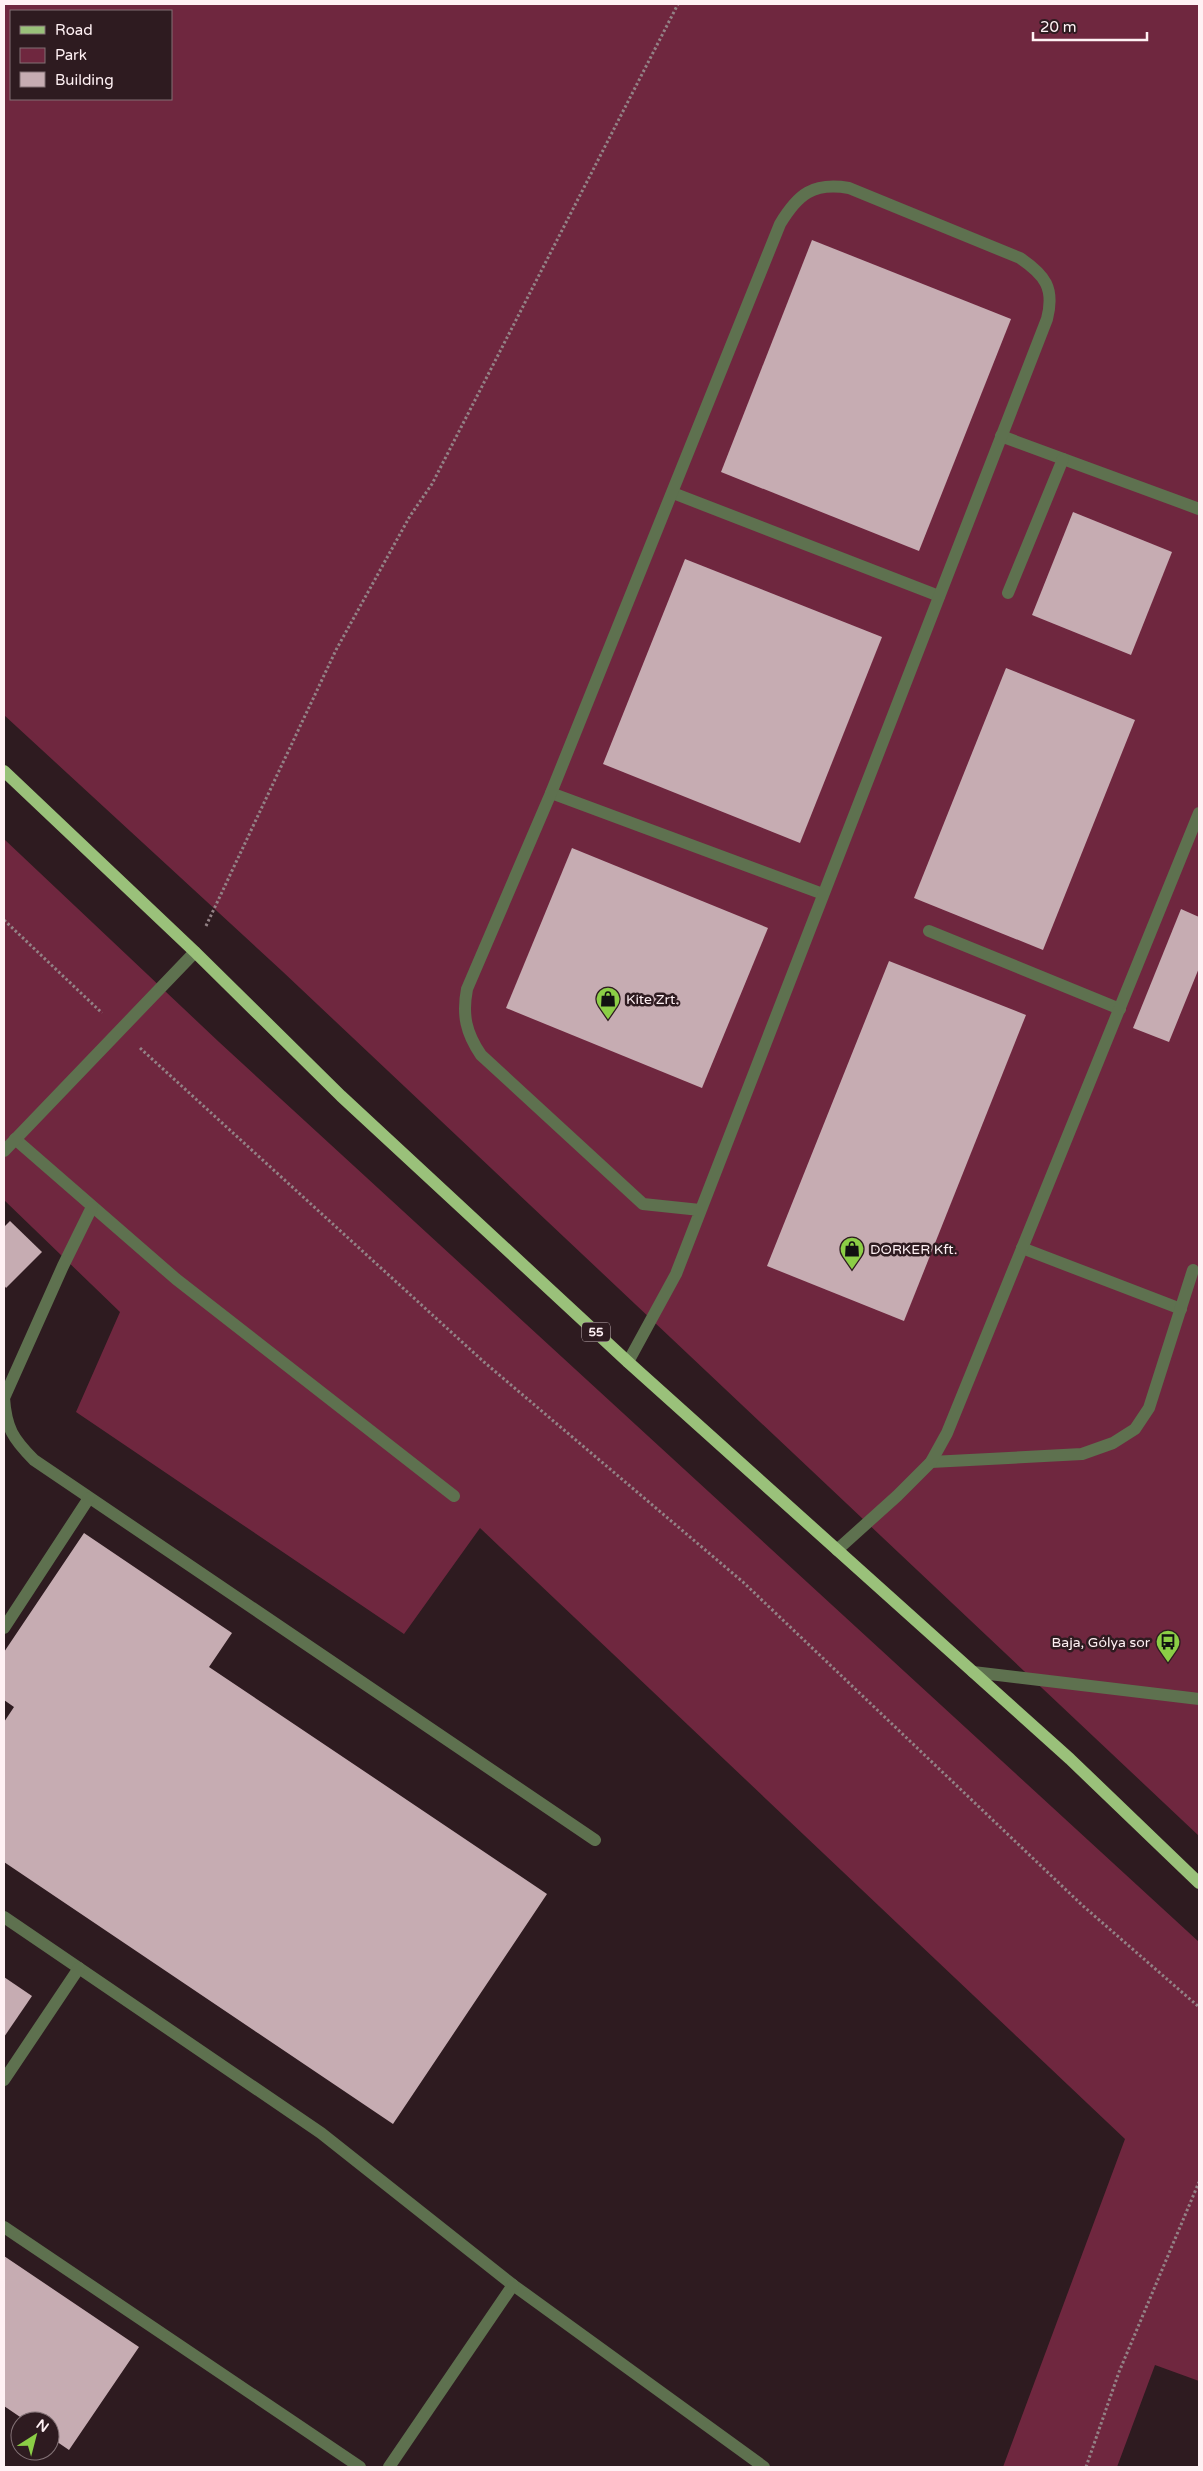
<svg xmlns="http://www.w3.org/2000/svg" width="1203" height="2471" font-family="'Varela Round',sans-serif">
  <style>
    .green { fill: #6f273f; fill-rule: evenodd }
    .building { fill: #c6acb2 }
    .lines { fill: none; stroke-linecap: round; stroke-linejoin: round }
    .path { stroke: #938286; stroke-width: 3; stroke-dasharray: 2.5 2.5; stroke-linecap: butt }
    .minor { stroke: #5e714f; stroke-width: 12 }
    .major { stroke: #9ac17a; stroke-width: 12 }
    .labels { text-anchor: middle; stroke-width: 5; stroke-linejoin: round; paint-order: stroke }
    .shield { fill: #2e1b20; stroke: #c0b1b4; stroke-width: 1 }
    .shield-label { font-size: 12px; font-weight: bold; fill: #fff1f4 }
    .poi-label { font-size: 14px; fill: #fff1f4; stroke: #2e1b20; text-anchor: start }
  </style>
  <rect width="100%" height="100%" fill="#2e1b20"/>
  <!-- green -->
  <g class="green">
    <path d="M4 4H1199V1836L282 971 4 715ZM11 11H171V99H11Z"/>
    <polygon points="4,839 219,1042 1199,1942 1199,2381 1155,2365 1117,2467 1003,2467 1125,2139 480,1528 404,1634 76,1412 120,1312 4,1200"/>
  </g>
  <!-- building -->
  <g class="building">
    <polygon points="812,240 1011,319 919,551 721,472"/>
    <polygon points="1073,512 1172,552 1131,655 1032,615"/>
    <polygon points="685,559 882,637 800,843 603,764"/>
    <polygon points="1006,668 1135,720 1043,950 914,898"/>
    <polygon points="572,848 768,928 702,1088 506,1008"/>
    <polygon points="1181,909 1199,917 1199,968 1169,1042 1133,1028"/>
    <polygon points="889,961 1026,1015 904,1321 767,1266"/>
    <polygon points="10,1221 42,1252 6,1288 4,1285 4,1227"/>
    <polygon points="84,1533 232,1633 209,1667 547,1894 393,2124 4,1862 4,1722 14,1707 4,1700 4,1652"/>
    <polygon points="4,1977 32,1996 4,2037"/>
    <polygon points="4,2256 139,2347 69,2450 50,2437 50,2421 26,2421 4,2406"/>
  </g>
  <g class="lines">
    <!-- path -->
    <g class="path">
      <polyline points="4,920 102,1013"/>
      <polyline points="206,926 336,650 410,516 432,484 678,4"/>
      <polyline points="140,1048 484,1362 743,1582 1082,1905 1199,2007"/>
      <polyline points="1086,2467 1119,2372 1199,2182"/>
    </g>
    <!-- minor -->
    <g class="minor">
      <polyline points="1001,436 1199,509"/>
      <polyline points="673,493 939,596"/>
      <polyline points="1008,593 1063,459"/>
      <polyline points="551,793 823,894"/>
      <polyline points="929,931 1120,1009"/>
      <polyline points="15,1139 176,1279 454,1496"/>
      <polyline points="4,1151 195,952"/>
      <path d="M92 1207 63 1266 4 1398C6 1428 13 1439 34 1460L595 1840"/>
      <polyline points="1022,1248 1181,1309"/>
      <path d="M628 1362 676 1274 1047 319C1055 288 1045 275 1020 258L849 188C813 182 798 194 780 224L551 793 467 989C462 1015 466 1033 481 1055L643 1204 700 1210"/>
      <polyline points="931,1462 1082,1454 1113,1443 1135,1429 1149,1408 1193,1270"/>
      <polyline points="837,1550 897,1496 931,1462 947,1433 1199,813"/>
      <polyline points="4,1628 89,1498"/>
      <polyline points="973,1672 1199,1699"/>
      <polyline points="4,1917 321,2133 513,2285 764,2467"/>
      <polyline points="4,2080 79,1968"/>
      <polyline points="4,2227 360,2467"/>
      <polyline points="389,2467 513,2285"/>
    </g>
    <!-- major -->
    <polyline class="major" points="4,771 195,952 341,1096 628,1362 1070,1759 1199,1883"/>
  </g>
  <!-- icons -->
  <defs>
    <symbol id="shop-pin" viewBox="-11 -11 22 30"><path d="M0 17L-7.5 6A9.5 9.5 0 1 1 7.5 6Z" fill="#8bce46" stroke="#2e1b20"/><path d="M-5-2.5h2.3a2.7 3.5 0 0 1 5.4 0H5L5.5 6h-11ZM-1.5-2.5h3a1.5 2.3 0 0 0-3 0Z" fill="#111"/></symbol>
    <symbol id="bus-pin" viewBox="-11 -11 22 30"><path d="M0 17L-7.5 6A9.5 9.5 0 1 1 7.5 6Z" fill="#8bce46" stroke="#2e1b20"/><path d="M-5-6H5V4H4V6H2V4H-2V6H-4V4H-5ZM-3.5-4V0h7V-4ZM-3.5 1.2v1.5H-2V1.2ZM2 1.2v1.5H3.5V1.2Z" fill="#111"/></symbol>
  </defs>
  <g fill-rule="evenodd">
    <use href="#shop-pin" x="594" y="985" width="28" height="38"/>
    <use href="#shop-pin" x="838" y="1235" width="28" height="38"/>
    <use href="#bus-pin" x="1154" y="1628" width="28" height="38"/>
  </g>
  <g class="labels">
    <!-- shield labels -->
    <rect class="shield" x="582" y="1322.5" width="28" height="19" rx="4"/>
    <g class="shield-label">
      <text x="596" y="1336">55</text>
    </g>
    <!-- poi labels -->
    <g class="poi-label">
      <text x="626" y="1004">Kite Zrt.</text>
      <text x="870" y="1254">DORKER Kft.</text>
      <text x="1150" y="1647" text-anchor="end">Baja, Gólya sor</text>
    </g>
  </g>
  <!-- border -->
  <rect width="1203" height="2471" fill="none" stroke="#fff1f4" stroke-width="10"/>
  <!-- legend -->
  <rect x="10" y="10" width="162" height="90" fill="#2e1b20" stroke="#827175"/>
  <rect x="20" y="26" width="25" height="8" fill="#9ac17a" stroke="#827175"/>
  <text x="55" y="35" font-size="15" fill="#fff1f4">Road</text>
  <rect x="20" y="48" width="25" height="15" fill="#6f273f" stroke="#827175"/>
  <text x="55" y="60" font-size="15" fill="#fff1f4">Park</text>
  <rect x="20" y="72" width="25" height="15" fill="#c6acb2" stroke="#827175"/>
  <text x="55" y="85" font-size="15" fill="#fff1f4">Building</text>
  <!-- north arrow -->
  <g transform="translate(35 2436) rotate(36)"><circle r="24" fill="#2e1b20" stroke="#827175"/>
  <path d="M0-4L9 19L0 12L-9 19Z" fill="#8bce46"/>
  <text y="-8" font-size="14" font-weight="bold" text-anchor="middle" fill="#fff1f4">N</text>
  </g>
  <!-- scale -->
  <path d="M1033 32v8h114v-8" fill="none" stroke="#fff1f4" stroke-width="2.5"/>
  <text x="1040" y="32" font-size="15" fill="#fff1f4" stroke="#2e1b20" stroke-width="4" paint-order="stroke">20 m</text>
</svg>
